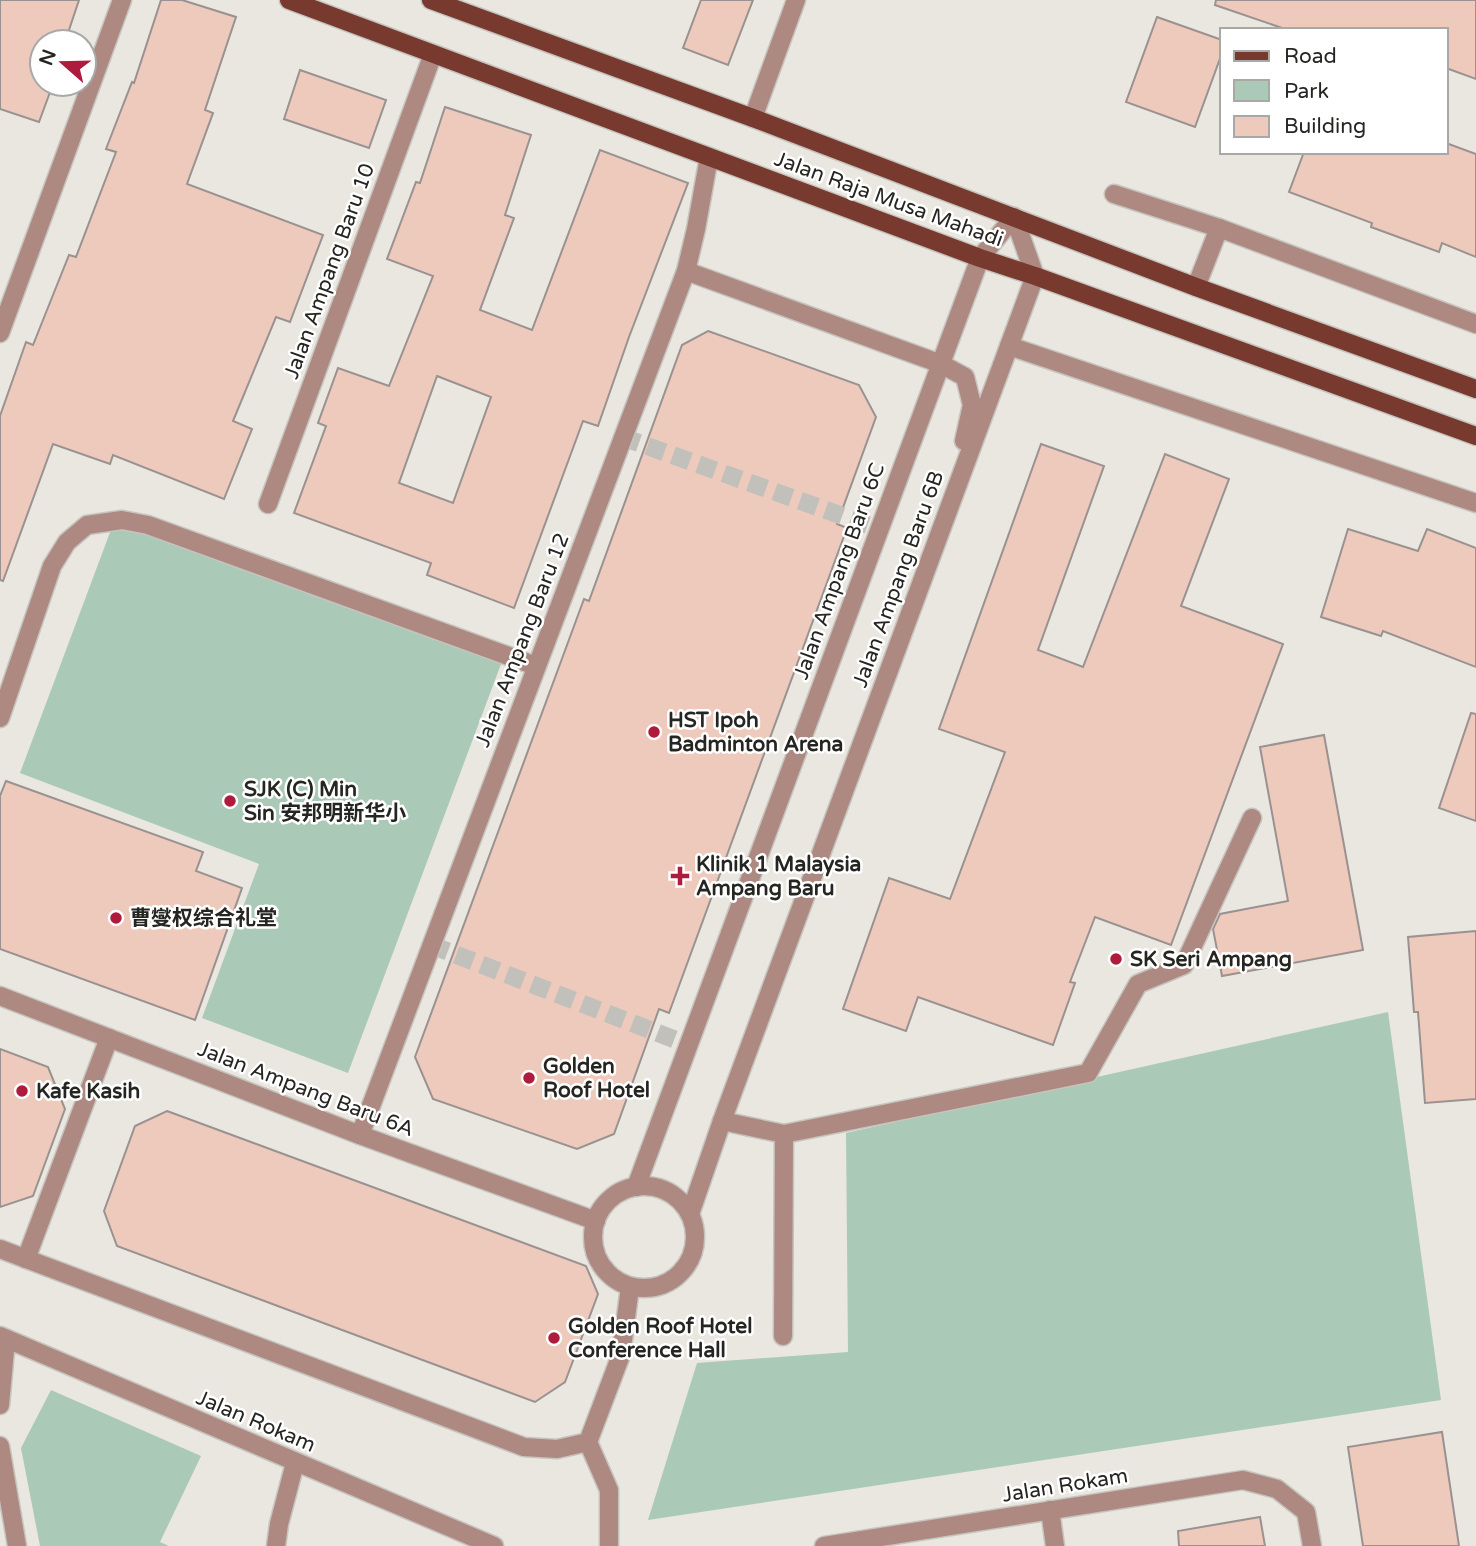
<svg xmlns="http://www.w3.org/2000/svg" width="1476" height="1546" font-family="'Varela Round','Noto Sans SC',sans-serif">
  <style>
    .park { fill: #abc9b7 }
    .building { fill: #eecabd; stroke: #9a9290; stroke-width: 2; fill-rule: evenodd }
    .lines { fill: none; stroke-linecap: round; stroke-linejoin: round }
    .minor-tunnel { stroke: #c2c0ba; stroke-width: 18; stroke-dasharray: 18 9; stroke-linecap: butt }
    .minor-casing { stroke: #c6c4be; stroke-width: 21 }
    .major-casing { stroke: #c6c4be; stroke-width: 21 }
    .minor { stroke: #ae8981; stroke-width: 18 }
    .major { stroke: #783a2f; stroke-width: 18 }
    .poi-dot { fill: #af1b3c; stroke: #fff; stroke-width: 2.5 }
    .labels { text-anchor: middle; stroke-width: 5; stroke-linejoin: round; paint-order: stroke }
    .street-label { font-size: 21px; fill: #252522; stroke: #fff }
    .poi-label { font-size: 21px; font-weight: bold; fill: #252522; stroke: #fff; text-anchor: start }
  </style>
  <rect width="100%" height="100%" fill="#e9e7e0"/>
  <!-- park -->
  <g class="park">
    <polygon points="115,519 501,664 348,1073 202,1018 259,864 20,773"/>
    <polygon points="1388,1012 1441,1400 648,1520 697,1363 848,1352 846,1133"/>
    <polygon points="51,1390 201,1456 160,1542 169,1546 40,1546 21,1448"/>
  </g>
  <!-- building -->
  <g class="building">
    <polygon points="0,0 79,0 65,42 42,42 42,84 53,84 39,122 0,109"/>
    <polygon points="161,0 182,0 236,17 205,110 213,113 187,184 323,235 290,322 276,317 233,421 252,429 224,499 113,455 110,464 53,444 3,581 0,580 0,416 26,342 33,345 69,255 76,257 116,152 106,149 132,82 134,83"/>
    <polygon points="701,0 753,0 728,65 683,48"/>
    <polygon points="1216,0 1476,0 1476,79 1446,68 1446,30 1288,30 1215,5"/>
    <polygon points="1157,17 1222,40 1222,53 1195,127 1126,102"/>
    <polygon points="300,70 386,100 369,148 284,119"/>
    <path d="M445 107 531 135 505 215 514 218 480 310 532 330 600 150 688 183 629 337 598 426 583 421 514 608 427 575 431 563 294 513 326 426 318 423 338 368 389 386 433 276 387 259 416 182 420 183ZM437 376 491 397 453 503 399 483Z"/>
    <polygon points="1446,143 1476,154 1476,257 1442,243 1439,252 1371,227 1372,223 1289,192 1304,152 1446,152"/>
    <polygon points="708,331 859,385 876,417 837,524 847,528 669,1013 659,1009 614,1134 577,1149 433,1099 415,1057 584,599 589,601 682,345"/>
    <polygon points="1041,444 1104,466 1038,650 1083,667 1165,454 1229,479 1181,606 1283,644 1171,945 1095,917 1070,982 1075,983 1053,1045 918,997 906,1031 843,1009 889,878 950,899 1005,752 939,729"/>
    <polygon points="1348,529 1418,551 1427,529 1476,548 1476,667 1383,631 1381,636 1321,617"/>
    <polygon points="1471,713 1476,714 1476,821 1439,808"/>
    <polygon points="1324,735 1363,950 1222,976 1213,929 1220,914 1288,901 1260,747"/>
    <polygon points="6,781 203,852 196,871 242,888 195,1020 0,949 0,796"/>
    <polygon points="1476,931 1476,1099 1425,1103 1418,1012 1414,1012 1408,937"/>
    <polygon points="0,1049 48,1067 65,1109 33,1196 0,1207"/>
    <polygon points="167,1111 586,1266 598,1294 565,1382 535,1402 117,1246 104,1211 135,1126"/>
    <polygon points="1442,1432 1459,1546 1363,1546 1348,1447"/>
    <polygon points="1260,1517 1265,1546 1179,1546 1178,1531"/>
  </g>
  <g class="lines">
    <!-- minor-tunnel -->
    <g class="minor-tunnel">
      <polyline points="622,437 879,529"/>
      <polyline points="431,945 689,1045"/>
    </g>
    <defs>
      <g id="minor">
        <polyline points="753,118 796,0"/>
        <polyline points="1114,194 1219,228 1476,324"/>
        <polyline points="686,271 941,364 965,377 972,405 964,441"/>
        <polyline points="1196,287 1219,228"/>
        <polyline points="0,333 122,0"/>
        <polyline points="1009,346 1476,503"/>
        <polyline points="268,504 433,54"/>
        <polyline points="0,718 52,566 67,542 87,525 122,520 148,525 536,666"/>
        <polyline points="0,996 360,1135 596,1221"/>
        <polyline points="722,1121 784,1134 783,1336"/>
        <polyline points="784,1134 1088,1073 1138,984 1184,965 1252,818"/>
        <polyline points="360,1135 686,271 696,229 709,157"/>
        <circle cx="644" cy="1237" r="51"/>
        <polyline points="636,1187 980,258 1014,217"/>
        <polyline points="690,1214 722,1121 1035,276 1014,217"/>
        <polyline points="0,1249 524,1447 557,1449 588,1442 621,1355 630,1287"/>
        <polyline points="26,1259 109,1038"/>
        <polyline points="0,1336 494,1546"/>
        <polyline points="0,1405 6,1339"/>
        <polyline points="588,1442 609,1490 609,1546"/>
        <polyline points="0,1446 17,1546"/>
        <polyline points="1050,1510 1055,1546"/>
        <polyline points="276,1546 279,1524 295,1463"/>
        <polyline points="824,1546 1243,1480 1277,1489 1306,1512 1312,1546"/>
      </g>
      <g id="major">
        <polyline points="289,0 980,258 1035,276 1476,436"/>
        <polyline points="431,0 753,118 1196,287 1476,389"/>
      </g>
    </defs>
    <!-- minor casing -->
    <use href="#minor" class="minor-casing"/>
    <!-- major casing -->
    <use href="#major" class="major-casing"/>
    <!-- minor -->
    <use href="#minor" class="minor"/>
    <!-- major -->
    <use href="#major" class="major"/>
  </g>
  <!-- markers -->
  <g class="poi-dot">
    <circle cx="654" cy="732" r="7"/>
    <circle cx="230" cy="801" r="7"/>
    <path d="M676.5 865.5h7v7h7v7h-7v7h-7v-7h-7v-7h7z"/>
    <circle cx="116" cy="918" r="7"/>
    <circle cx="1116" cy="959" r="7"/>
    <circle cx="529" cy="1078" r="7"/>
    <circle cx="22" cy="1091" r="7"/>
    <circle cx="554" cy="1338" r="7"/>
  </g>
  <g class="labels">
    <!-- street labels -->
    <g class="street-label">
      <text transform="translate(889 199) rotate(20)" y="7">Jalan Raja Musa Mahadi</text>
      <text transform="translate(329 271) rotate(-70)" y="7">Jalan Ampang Baru 10</text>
      <text transform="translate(839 571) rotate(-70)" y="7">Jalan Ampang Baru 6C</text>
      <text transform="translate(898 579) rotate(-70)" y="7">Jalan Ampang Baru 6B</text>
      <text transform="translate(522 640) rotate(-69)" y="7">Jalan Ampang Baru 12</text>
      <text transform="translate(306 1089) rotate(21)" y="7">Jalan Ampang Baru 6A</text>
      <text transform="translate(256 1421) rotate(23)" y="7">Jalan Rokam</text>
      <text transform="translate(1065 1485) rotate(-9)" y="7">Jalan Rokam</text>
    </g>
    <!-- poi labels -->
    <g class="poi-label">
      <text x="668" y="727">HST Ipoh<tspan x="668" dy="24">Badminton Arena</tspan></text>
      <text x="244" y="796">SJK (C) Min<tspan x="244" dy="24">Sin 安邦明新华小</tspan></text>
      <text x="696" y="871">Klinik 1 Malaysia<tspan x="696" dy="24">Ampang Baru</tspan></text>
      <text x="130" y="925">曹燮权综合礼堂</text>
      <text x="1130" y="966">SK Seri Ampang</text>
      <text x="543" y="1073">Golden<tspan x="543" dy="24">Roof Hotel</tspan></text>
      <text x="36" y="1098">Kafe Kasih</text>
      <text x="568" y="1333">Golden Roof Hotel<tspan x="568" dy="24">Conference Hall</tspan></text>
    </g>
  </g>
  <!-- legend -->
  <rect x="1220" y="28" width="228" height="126" fill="#ffffff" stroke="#a8a8a7" stroke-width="2"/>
  <rect x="1234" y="51" width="35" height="10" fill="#783a2f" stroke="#a8a8a7" stroke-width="2"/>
  <text x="1284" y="63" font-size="21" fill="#252522">Road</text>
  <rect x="1234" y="80" width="35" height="21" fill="#abc9b7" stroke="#a8a8a7" stroke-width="2"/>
  <text x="1284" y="98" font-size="21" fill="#252522">Park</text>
  <rect x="1234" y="116" width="35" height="21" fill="#eecabd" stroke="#a8a8a7" stroke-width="2"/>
  <text x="1284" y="133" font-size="21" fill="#252522">Building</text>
  <!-- north arrow -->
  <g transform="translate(63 63) rotate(290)"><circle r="33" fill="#ffffff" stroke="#a8a8a7" stroke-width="2"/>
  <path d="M0-5L12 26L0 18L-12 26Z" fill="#af1b3c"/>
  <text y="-10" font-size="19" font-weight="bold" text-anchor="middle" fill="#252522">N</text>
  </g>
</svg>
